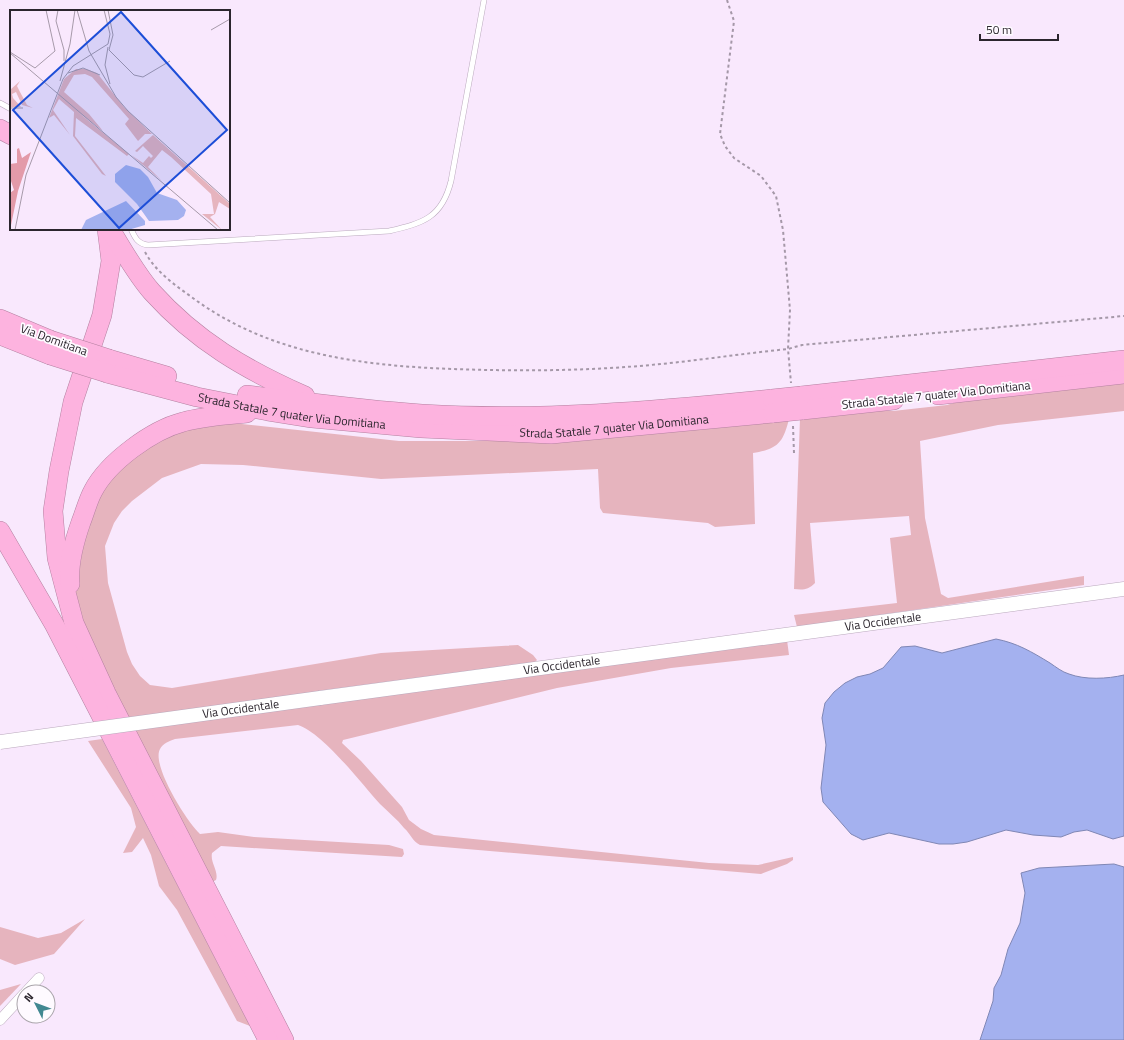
<svg xmlns="http://www.w3.org/2000/svg" width="1124" height="1040" font-family="'Titillium Web',sans-serif">
  <style>
    .green { fill: #e6b4be }
    .water { fill: #a4b1ef; stroke: #8087b5 }
    .lines { fill: none; stroke-linecap: round; stroke-linejoin: round }
    .lane-casing { stroke: #baa9bd; stroke-width: 6 }
    .street-casing { stroke: #baa9bd; stroke-width: 11 }
    .secondary-casing { stroke: #baa9bd; stroke-width: 15 }
    .highway-casing { stroke: #b481a1; stroke-width: 20 }
    .path { stroke: #a598a8; stroke-width: 2; stroke-dasharray: 3 3; stroke-linecap: butt }
    .lane { stroke: #fff; stroke-width: 5 }
    .street { stroke: #fff; stroke-width: 10 }
    .secondary { stroke: #fff; stroke-width: 14 }
    .highway { stroke: #fdb3df; stroke-width: 19 }
    .secondary-bridge-casing { stroke: #baa9bd; stroke-width: 15; stroke-linecap: butt }
    .highway-bridge-casing { stroke: #b481a1; stroke-width: 20; stroke-linecap: butt }
    .secondary-bridge { stroke: #fff; stroke-width: 14 }
    .highway-bridge { stroke: #fdb3df; stroke-width: 19 }
    .labels { text-anchor: middle; stroke-width: 3.5; stroke-linejoin: round; paint-order: stroke }
    .street-label { font-size: 12px; fill: #2b252d; stroke: #fefaff }
    .inset-road { fill: none; stroke: #a79aaa; stroke-width: 1 }
    .view { fill: #1d4ed8; fill-opacity: 0.15; stroke: #1d4ed8; stroke-width: 2 }
    .inset-edge { fill: none; stroke: #2b252d; stroke-width: 2 }
  </style>
  <rect width="100%" height="100%" fill="#f9e8fd"/>
  <!-- green -->
  <g class="green">
    <path d="M1124 381V411L998 425 920 441 925 518 941 594 948 598 1084 576V585L797 627 794 615 897 603 890 538 911 535 909 516 810 523 815 583C808 590 803 590 794 589L800 418 862 409 893 411 947 405 966 399Z"/>
    <path d="M789 419C783 443 778 449 753 453L755 524 715 527 708 523 603 513 600 508 598 469 381 479 243 465 201 464 162 478 132 501 122 511 114 523 105 546 108 583 127 652 132 664 140 676 150 685 172 688 381 653 518 645 533 655 537 660 535 662 318 691V704L787 640 789 655 671 668 557 688 343 740 342 743 361 761 402 807 409 820 421 829 434 835 709 863 758 865 793 857V860L787 864 761 874 420 845C412 841 411 834 404 828 397 819 388 812 380 804 361 783 323 733 298 725L175 739C170 741 163 743 160 749 151 765 187 822 200 834L218 832 254 837 389 845 403 849 404 854 402 857 221 846 212 853C210 863 219 871 216 880L212 882 114 690 83 622 76 595 75 558 101 484 163 434 223 422 399 441H513Z"/>
    <polygon points="102,739 250,1026 237,1021 177,910 159,886 151,855 143,838 132,852 123,853 136,827 131,808 88,741"/>
    <polygon points="85,919 54,954 15,965 0,959 0,927 38,938 61,933"/>
    <polygon points="21,984 0,1006 0,990"/>
  </g>
  <!-- water -->
  <g class="water">
    <path d="M996 639C1017 643 1032 652 1050 663 1056 667 1062 672 1069 674 1085 680 1107 679 1124 675V836L1113 839 1087 830 1074 832 1061 837 1033 835 1006 830 967 842 953 844H939L889 833 863 840 851 834 823 802 821 788 826 745 822 718 825 703 834 692 845 683 857 677 870 674 883 668 901 647 915 646 942 653Z"/>
    <polygon points="1114,864 1124,867 1124,1040 980,1040 993,1001 994,988 1001,975 1008,949 1020,923 1025,893 1021,873 1039,868"/>
  </g>
  <g class="lines">
    <defs>
      <g id="lane">
        <polyline points="0,103 11,109"/>
        <path d="M131 229C135 238 138 244 148 245L389 231C423 223 442 218 451 181L484 0"/>
      </g>
      <g id="street">
        <polyline points="26,992 39,978"/>
        <polyline points="0,1020 24,994"/>
      </g>
      <g id="secondary">
        <path id="s1" d="M320 698 1124 589"/>
      </g>
      <g id="highway">
        <polyline points="0,129 11,135"/>
        <polyline points="107,229 111,261 102,315 73,402 59,471 53,511 57,558 74,623 106,693 284,1040"/>
        <path d="M110 229C123 250 136 274 152 292 196 341 246 370 305 396"/>
        <polyline points="0,319 50,340"/>
        <polyline points="0,335 50,355"/>
        <polyline points="109,359 167,376"/>
        <path id="s2" d="M107 373 197 397 268 411 312 418 421 428 551 434 773 413"/>
        <path d="M247 395C305 402 364 410 422 414 538 421 656 411 772 399"/>
        <polyline points="938,395 1124,374"/>
        <polyline points="801,396 1124,360"/>
        <polyline points="802,410 894,400"/>
        <polyline points="0,531 54,624 268,1040"/>
        <path d="M70 584C68 563 74 542 81 522 85 512 88 500 93 491 108 462 152 430 183 422 204 416 226 415 247 413"/>
      </g>
    </defs>
    <!-- lane casing -->
    <use href="#lane" class="lane-casing"/>
    <!-- street casing -->
    <use href="#street" class="street-casing"/>
    <!-- secondary casing -->
    <use href="#secondary" class="secondary-casing"/>
    <!-- highway casing -->
    <use href="#highway" class="highway-casing"/>
    <!-- path -->
    <g class="path">
      <polyline points="727,0 734,21 720,134 725,146 734,158 761,176 776,196 783,230 790,310 788,349 791,383"/>
      <path d="M145 252C157 274 178 287 197 301 283 362 388 368 490 370 539 371 590 370 639 366 689 362 738 354 788 349L802 345 1124 316"/>
      <polyline points="793,426 794,453"/>
    </g>
    <!-- lane -->
    <use href="#lane" class="lane"/>
    <!-- street -->
    <use href="#street" class="street"/>
    <!-- secondary -->
    <use href="#secondary" class="secondary"/>
    <!-- highway -->
    <use href="#highway" class="highway"/>
    <defs>
      <g id="secondary-bridge">
        <path id="s3" d="M0 742 320 698"/>
      </g>
      <g id="highway-bridge">
        <polyline points="50,340 109,359"/>
        <polyline points="50,355 107,373"/>
        <polyline points="772,399 801,396"/>
        <polyline points="773,413 802,410"/>
      </g>
    </defs>
    <!-- secondary-bridge casing -->
    <use href="#secondary-bridge" class="secondary-bridge-casing"/>
    <!-- highway-bridge casing -->
    <use href="#highway-bridge" class="highway-bridge-casing"/>
    <!-- secondary-bridge -->
    <use href="#secondary-bridge" class="secondary-bridge"/>
    <!-- highway-bridge -->
    <use href="#highway-bridge" class="highway-bridge"/>
  </g>
  <g class="labels">
    <!-- street labels -->
    <g class="street-label">
      <text transform="translate(54 340) rotate(20)" y="4">Via Domitiana</text>
      <text transform="translate(936 395) rotate(-6)" y="4">Strada Statale 7 quater Via Domitiana</text>
      <text dy="4" stroke="none"><textPath href="#s2" startOffset="189">Strada Statale 7 quater Via Domitiana</textPath></text>
      <text dy="4" stroke="none"><textPath href="#s2" startOffset="513">Strada Statale 7 quater Via Domitiana</textPath></text>
      <text dy="4" stroke="none"><textPath href="#s1" startOffset="568">Via Occidentale</textPath></text>
      <text dy="4" stroke="none"><textPath href="#s1" startOffset="244">Via Occidentale</textPath></text>
      <text dy="4" stroke="none"><textPath href="#s3" startOffset="243">Via Occidentale</textPath></text>
    </g>
  </g>
  <!-- overview -->
  <g transform="translate(10 10)">
    <rect width="220" height="220" fill="#f9e8fd"/>
    <path d="M66 59H76L87 63 114 97 142 124H135L128 131 115 114 119 109 82 67 75 64 64 65 54 82 79 104 93 121 68 102 119 144 117 146 66 108 65 126 96 166 92 164 63 126 64 102 49 89 43 100 60 125 44 105 39 108 54 69ZM10 71 7 76 10 82 17 95 23 98 12 95 6 82 2 84 3 88 11 97H1L0 80ZM143 125 220 194V199L209 192 205 204 200 207 212 220 192 204H204L201 184 161 147 152 140 138 157 152 171 121 145 133 153 139 146 141 148 143 146 133 136 127 142 125 141Z" fill="#e6b4be"/>
    <path d="M9 138 12 148 21 142 8 181 0 220V183L4 180 0 168V154L7 153V139Z" fill="#e39aa9"/>
    <path d="M116 155 130 159 138 167 147 183 167 190 176 200 174 206 168 210 139 211 127 194 105 172V164ZM116 191 135 211V215L118 220H71L76 210Z" fill="#a4b1ef"/>
    <path class="inset-road" d="M48 0 46 11 54 40V51M67 0 79 41 106 87 118 101 220 193M98 0 103 25 99 40 124 65 133 67 160 51M201 20 220 9M98 37 95 55 100 74M0 42 25 58 45 41 36 0M0 43 208 220M58 63 73 58 90 65M50 71 60 34 65 0M0 98H13M5 220 16 165 53 69 63 56 98 34 100 24 94 0"/>
    <path class="view" d="M111 2 217 120 109 218 3 100Z"/>
    <rect width="220" height="220" class="inset-edge"/>
  </g>
  <!-- north arrow -->
  <g transform="translate(36 1004) rotate(312)"><circle r="19" fill="#fefaff" stroke="#aaa5ab"/>
  <path d="M0-3L7 15L0 10L-7 15Z" fill="#418891"/>
  <text y="-6" font-size="11" font-weight="bold" text-anchor="middle" fill="#2b252d">N</text>
  </g>
  <!-- scale -->
  <path d="M980 34v6h78v-6" fill="none" stroke="#2b252d" stroke-width="2"/>
  <text x="986" y="34" font-size="12" fill="#2b252d" stroke="#fefaff" stroke-width="3" paint-order="stroke">50 m</text>
</svg>
